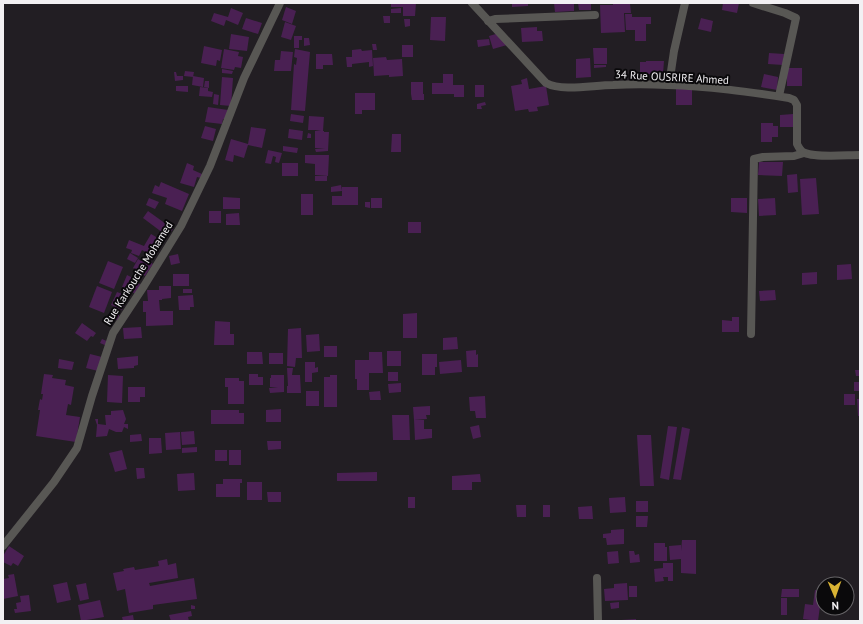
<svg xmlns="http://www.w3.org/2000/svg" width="863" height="624" font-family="'PT Sans',sans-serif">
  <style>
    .building { fill: #4a2053 }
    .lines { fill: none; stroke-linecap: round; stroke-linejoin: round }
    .minor { stroke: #585754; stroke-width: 8 }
    .labels { text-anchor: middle; stroke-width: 4; stroke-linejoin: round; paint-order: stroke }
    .street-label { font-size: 11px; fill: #f2f0f3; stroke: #0a090b }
  </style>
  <rect width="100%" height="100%" fill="#221e23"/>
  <!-- building -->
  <g class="building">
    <polygon points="391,3 416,3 415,16 403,16 403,7 391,7"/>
    <polygon points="512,3 528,3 528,6 512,7"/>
    <polygon points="554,3 574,3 574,11 555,12"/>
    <polygon points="578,3 591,3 591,10 579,10"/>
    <polygon points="613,3 630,4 631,13 624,13 625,32 601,33 600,5 613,5"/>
    <polygon points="723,3 739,3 737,13 722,10"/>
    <polygon points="286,7 296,11 292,24 282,20"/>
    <polygon points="231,8 243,13 238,25 226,20 224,26 211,21 214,13 228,17"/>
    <polygon points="401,8 401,13 391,13 391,9"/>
    <polygon points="625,14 632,14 632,17 651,17 651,24 646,24 646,41 635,41 635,30 626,30"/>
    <polygon points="383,16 390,16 390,23 384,23"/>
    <polygon points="431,17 446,17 445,41 430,40"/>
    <polygon points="246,18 262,23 258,34 242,29"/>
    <polygon points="701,18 713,21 711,32 698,29"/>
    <polygon points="404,19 410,19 410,26 405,27"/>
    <polygon points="285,22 296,26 291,40 281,37"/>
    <polygon points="537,27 537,31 542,31 543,41 522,42 521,28"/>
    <polygon points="499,33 507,45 493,49 489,36"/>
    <polygon points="231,34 249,37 247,51 229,49"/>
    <polygon points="294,36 302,36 302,40 299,40 299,48 294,48"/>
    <polygon points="304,38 309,38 310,45 304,46"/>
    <polygon points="489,39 490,45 478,47 477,40"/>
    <polygon points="372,44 376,44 377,50 373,50"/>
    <rect x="402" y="45" width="11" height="12"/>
    <polygon points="204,46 222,50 220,61 217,60 216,66 201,63"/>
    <polygon points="593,48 607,48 607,64 594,64"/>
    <polygon points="224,49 239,52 238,56 243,57 241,68 235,67 234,70 221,68"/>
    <polygon points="295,49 310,52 305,111 291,110 294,64 296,65 297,58 294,57"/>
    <polygon points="361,49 362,51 372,50 373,66 369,67 369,62 352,64 352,67 347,67 346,57 352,57 352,50"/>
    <polygon points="281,51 293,52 291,71 274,71 275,60 280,60"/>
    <polygon points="769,53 784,54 783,65 768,64"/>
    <polygon points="316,54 332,54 333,65 323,65 323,69 316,69"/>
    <polygon points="386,57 387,60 402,59 403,76 389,77 389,75 374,76 373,58"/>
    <polygon points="590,58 591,77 576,78 576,59"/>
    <polygon points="646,61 664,61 663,74 646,74 646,72 640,72 640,62 646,62 646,69"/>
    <polygon points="594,65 606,65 606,67 594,68"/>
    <rect x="787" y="68" width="15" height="18"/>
    <polygon points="222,69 233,71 232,74 222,73"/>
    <polygon points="185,71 194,72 193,77 184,76"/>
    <polygon points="174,72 176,72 177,76 183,76 183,80 175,81"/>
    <polygon points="443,74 453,74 453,85 464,85 464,97 454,97 454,94 432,94 432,83 443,83"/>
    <polygon points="764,74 778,77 777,90 761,87"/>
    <polygon points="193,76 204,78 203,87 192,85"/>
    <polygon points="222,77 233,78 231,106 220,105"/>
    <polygon points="527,78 529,89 546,86 549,105 537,107 538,111 529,112 528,109 515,111 511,86 522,84 521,80"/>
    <polygon points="205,81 209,81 209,88 204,87"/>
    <rect x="411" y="82" width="12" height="12"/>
    <rect x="475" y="85" width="9" height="12"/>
    <polygon points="176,86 188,86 188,92 176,91"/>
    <polygon points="200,87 208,88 208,91 213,92 212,97 199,96"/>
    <rect x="676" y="89" width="16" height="16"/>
    <polygon points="355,93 375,93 375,110 362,110 362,114 355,114"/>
    <polygon points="214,94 219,95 218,105 213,104"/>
    <polygon points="411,94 424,94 424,100 412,100"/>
    <polygon points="485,102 486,105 481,106 482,109 477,109 477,104"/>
    <polygon points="208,107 228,110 226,119 223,119 222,124 205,122"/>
    <polygon points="291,114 304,116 303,123 290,121"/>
    <polygon points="793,114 794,127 780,127 780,115"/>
    <polygon points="309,116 324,117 323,131 324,131 324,132 329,132 328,151 316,152 315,149 325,148 315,148 315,131 321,130 308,130"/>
    <polygon points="761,123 773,123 773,126 778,126 778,137 772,137 772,142 761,142"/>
    <polygon points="205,126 216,129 213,141 201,138"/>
    <polygon points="251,127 266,129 262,148 248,145 244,158 234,155 233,162 225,160 231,139 248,144"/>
    <polygon points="289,129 303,131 302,140 288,138"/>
    <polygon points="308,133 311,134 311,138 307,138"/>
    <polygon points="392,134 401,134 401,152 391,152"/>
    <polygon points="283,146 298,148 297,153 283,151"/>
    <polygon points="268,150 282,153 279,163 275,162 276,157 273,156 271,164 265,163"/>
    <polygon points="305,155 329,155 328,176 315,175 315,164 305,163"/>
    <polygon points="759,162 783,162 782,176 758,175"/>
    <polygon points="187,163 194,166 193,170 202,174 201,178 197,177 194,187 180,183"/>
    <rect x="282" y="163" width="16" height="13"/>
    <polygon points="797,174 798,192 788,193 787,175"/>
    <rect x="315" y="176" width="12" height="5"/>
    <polygon points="816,178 819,214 802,215 800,179"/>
    <polygon points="161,182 189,194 182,211 165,204 167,198 152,193 155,185 159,187"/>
    <polygon points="341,185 342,191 331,192 331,187"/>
    <polygon points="342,187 358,187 358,205 332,205 332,196 342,196"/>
    <rect x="301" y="194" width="12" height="21"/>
    <polygon points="223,197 240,198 240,209 223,209"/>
    <polygon points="149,198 159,202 155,209 146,205"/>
    <rect x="371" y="198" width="11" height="10"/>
    <polygon points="731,198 747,198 747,213 731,212"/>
    <polygon points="775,198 776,215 759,216 758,199"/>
    <polygon points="365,202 370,202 370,208 365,207"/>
    <polygon points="148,211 173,229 167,236 143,218"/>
    <rect x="209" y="211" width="12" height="12"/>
    <polygon points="239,213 240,225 226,225 226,214"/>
    <rect x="408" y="222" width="13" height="11"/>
    <polygon points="151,234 161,240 154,253 150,251 149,254 142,250 139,256 131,253 132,250 126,248 129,240 144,246"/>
    <polygon points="130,253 138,258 135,263 127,259"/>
    <polygon points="178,254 180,263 171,265 169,256"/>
    <polygon points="143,257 153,264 145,276 133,268 138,259 141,261"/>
    <polygon points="108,261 123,267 114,289 99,283"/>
    <polygon points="851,264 852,279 837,280 837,265"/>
    <polygon points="817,272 817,284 802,285 802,273"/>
    <rect x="173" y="274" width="16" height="12"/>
    <polygon points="127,275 139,281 138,283 141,285 136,294 122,287"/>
    <polygon points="97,286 112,292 104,313 89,307"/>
    <polygon points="159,286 171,286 171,298 162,299 162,300 159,300 160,311 173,311 173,325 146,326 146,312 143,312 143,301 148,301 147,290 159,290"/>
    <rect x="183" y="289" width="9" height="4"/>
    <polygon points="775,290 776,300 760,301 759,291"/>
    <polygon points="117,292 128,296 122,310 111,305"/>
    <polygon points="193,295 194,307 190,307 190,310 179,310 178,296"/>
    <rect x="109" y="312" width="10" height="8"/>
    <polygon points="417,313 417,338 403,338 403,314"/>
    <polygon points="732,317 739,317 739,332 722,332 722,320 732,321"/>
    <polygon points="215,321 230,322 230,334 234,334 234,345 214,345"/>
    <polygon points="82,323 96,333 93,337 91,336 87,341 75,333"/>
    <polygon points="141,327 142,338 124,339 123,328"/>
    <polygon points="301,328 302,358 296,358 295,367 287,366 288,329"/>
    <polygon points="319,334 320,351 307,352 306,335"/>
    <polygon points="457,337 458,349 443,350 443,338"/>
    <polygon points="102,339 109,342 107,346 100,343"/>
    <rect x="324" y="346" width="13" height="11"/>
    <polygon points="476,350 476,355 478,354 478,367 467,367 466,351"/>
    <rect x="387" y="351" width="14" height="15"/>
    <polygon points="247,352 262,352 263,364 247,364"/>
    <polygon points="369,352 382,352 383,373 369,373 369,390 357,390 357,379 355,379 355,360 369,360"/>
    <rect x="269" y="353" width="14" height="11"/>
    <polygon points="90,354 102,357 98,371 86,368"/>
    <polygon points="422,354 437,354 437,367 435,367 435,375 422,375"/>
    <polygon points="138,356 138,365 134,366 134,368 118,369 117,358"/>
    <polygon points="59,359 74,362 72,370 58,368"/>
    <polygon points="461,360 462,372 440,374 439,362"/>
    <polygon points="305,362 315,362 315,368 318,367 318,372 312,373 312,382 305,382"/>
    <polygon points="287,368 293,368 292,375 300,375 301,393 287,393 287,386 288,386"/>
    <polygon points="855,370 860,370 860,376 856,376"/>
    <rect x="388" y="372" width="10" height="9"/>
    <polygon points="44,374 53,375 52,378 66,380 65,385 74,387 71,405 68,404 66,415 80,417 76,442 36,436 40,410 38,410 40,399 42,400 43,394 41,394"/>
    <polygon points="249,374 258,374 258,377 263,377 263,385 249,385"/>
    <polygon points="108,375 123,376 122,403 107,402"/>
    <polygon points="271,375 284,375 284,392 270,393 269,388 278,388 270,387 270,378 271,378"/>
    <polygon points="330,375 337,375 337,407 324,407 324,377 330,377"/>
    <polygon points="225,378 239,378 239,381 244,381 244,404 228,404 228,387 225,387"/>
    <rect x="854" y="382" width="6" height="9"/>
    <polygon points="401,383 401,392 389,393 388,384"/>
    <polygon points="128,387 145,387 145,397 140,397 140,402 128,402"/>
    <rect x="306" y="391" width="13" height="15"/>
    <polygon points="380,391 381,400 370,400 369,392"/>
    <rect x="844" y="394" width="11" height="11"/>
    <polygon points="485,396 486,418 476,418 475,411 470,411 469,397"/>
    <polygon points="857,399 860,399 860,416 858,416"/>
    <polygon points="430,406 430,415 426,415 427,419 414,420 413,407"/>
    <polygon points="281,409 281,422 266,422 266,417 272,417 266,417 266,410"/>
    <polygon points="123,410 126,419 124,424 128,424 128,429 124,427 122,432 116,432 109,429 107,436 96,437 97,425 95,419 98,419 98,424 106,425 105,415 111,415 111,411"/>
    <polygon points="211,410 239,410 239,413 244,413 244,424 211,424"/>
    <polygon points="392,415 409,415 410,440 393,440"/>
    <polygon points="414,420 424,420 424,429 432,429 432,438 415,440"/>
    <polygon points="479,425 481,437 473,439 470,427"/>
    <polygon points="668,426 677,427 669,480 660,478"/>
    <polygon points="682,427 690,429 681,480 673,479"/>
    <polygon points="194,431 195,444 182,445 181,432"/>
    <polygon points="180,432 181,449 166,450 165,433"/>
    <polygon points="141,434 142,441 130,442 130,435"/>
    <polygon points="637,435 651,435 654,486 640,486"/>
    <polygon points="149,438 161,438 162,453 149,454"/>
    <polygon points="267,441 281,441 281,449 268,450"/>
    <polygon points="197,447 197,452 182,453 182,448"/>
    <polygon points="122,450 127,469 115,472 109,453"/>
    <rect x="215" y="450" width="12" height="11"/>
    <rect x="229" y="450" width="12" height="15"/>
    <polygon points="136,468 144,468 145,478 137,479"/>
    <polygon points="377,472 377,481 337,481 337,473"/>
    <polygon points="194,473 195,490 178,491 177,474"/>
    <polygon points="480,474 481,482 472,482 472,478 472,490 452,490 452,476"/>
    <polygon points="223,479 242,479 242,483 240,483 240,497 216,497 216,484 223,484"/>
    <rect x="247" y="482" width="15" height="18"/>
    <polygon points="267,492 281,492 281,502 268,502"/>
    <rect x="408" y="497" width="7" height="11"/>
    <polygon points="625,497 626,512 610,513 609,498"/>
    <rect x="636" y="501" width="12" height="11"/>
    <polygon points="516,505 526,505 526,517 517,517"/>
    <rect x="543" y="505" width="7" height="12"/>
    <polygon points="592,506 593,519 579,519 578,507"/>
    <polygon points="636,516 648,516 647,527 636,527"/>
    <polygon points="624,529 624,544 607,545 606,538 603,538 603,534 611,533 611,530"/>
    <polygon points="682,540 696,540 696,574 681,573 681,559 670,560 669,546 681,545 681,551"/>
    <polygon points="654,543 665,543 665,547 667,547 667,561 654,561"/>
    <polygon points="9,546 24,556 18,566 13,563 11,566 3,562 3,556"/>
    <polygon points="618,551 619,563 608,564 607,552"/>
    <polygon points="629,551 634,551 635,555 639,554 640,562 630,563"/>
    <polygon points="167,559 168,565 176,563 178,578 149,583 150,586 194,578 197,599 153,605 153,609 129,613 125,589 117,591 113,573 124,571 123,569 134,567 135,570 159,566 158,561"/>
    <polygon points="663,563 673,563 673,581 668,581 668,577 663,577 664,581 655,582 654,569 663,568"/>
    <polygon points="14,574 18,596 3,599 3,579 9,578 8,575"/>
    <polygon points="67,582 71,600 57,603 53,585"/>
    <polygon points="86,583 89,599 80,601 76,585"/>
    <polygon points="627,583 628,600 605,601 604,589 614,588 614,584"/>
    <rect x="629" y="586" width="8" height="11"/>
    <polygon points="782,589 799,589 799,597 781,597"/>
    <polygon points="815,590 822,591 818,621 803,619 805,604 813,605"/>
    <polygon points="29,595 31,611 15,613 14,609 17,609 16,603 21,602 20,596"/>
    <rect x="781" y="598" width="6" height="17"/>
    <polygon points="100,600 104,617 81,621 78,605"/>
    <polygon points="619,602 619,608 611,609 610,603"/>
    <polygon points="191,605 195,606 195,609 191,609"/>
    <polygon points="191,611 192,616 188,617 189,621 171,621 169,615"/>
    <polygon points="133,615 134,621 123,621 122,617"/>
    <polygon points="636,619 636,621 621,621 621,620"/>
  </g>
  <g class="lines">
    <!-- minor -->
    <g class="minor">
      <path d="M472 3 546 83C563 92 593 85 613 85 631 84 649 84 668 85 708 86 749 92 789 98L794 100 797 105V144C799 148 801 152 805 153 816 158 847 155 860 155"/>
      <polyline points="753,3 785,13 796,18 779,96"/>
      <polyline points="488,21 495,19 595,15"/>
      <polyline points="669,85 674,51 685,3"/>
      <polyline points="751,334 754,159 763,157 794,156 804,153"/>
      <polyline points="3,546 54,482 77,448 92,396 113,333 144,286 181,226 210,166 244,78 280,3"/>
      <polyline points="597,578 598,621"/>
    </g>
  </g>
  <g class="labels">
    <!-- street labels -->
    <g class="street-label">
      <text transform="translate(672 77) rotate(3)" y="4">34 Rue OUSRIRE Ahmed</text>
      <text transform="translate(138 273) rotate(-58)" y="4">Rue Karkouche Mohamed</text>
    </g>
  </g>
  <!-- border -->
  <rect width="863" height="624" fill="none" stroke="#f2f0f3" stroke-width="8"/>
  <!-- north arrow -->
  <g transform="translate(835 596) rotate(178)"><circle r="19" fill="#0a090b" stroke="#676568"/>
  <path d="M0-3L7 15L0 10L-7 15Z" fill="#d9b334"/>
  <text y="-6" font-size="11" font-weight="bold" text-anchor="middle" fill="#f2f0f3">N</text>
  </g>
</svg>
